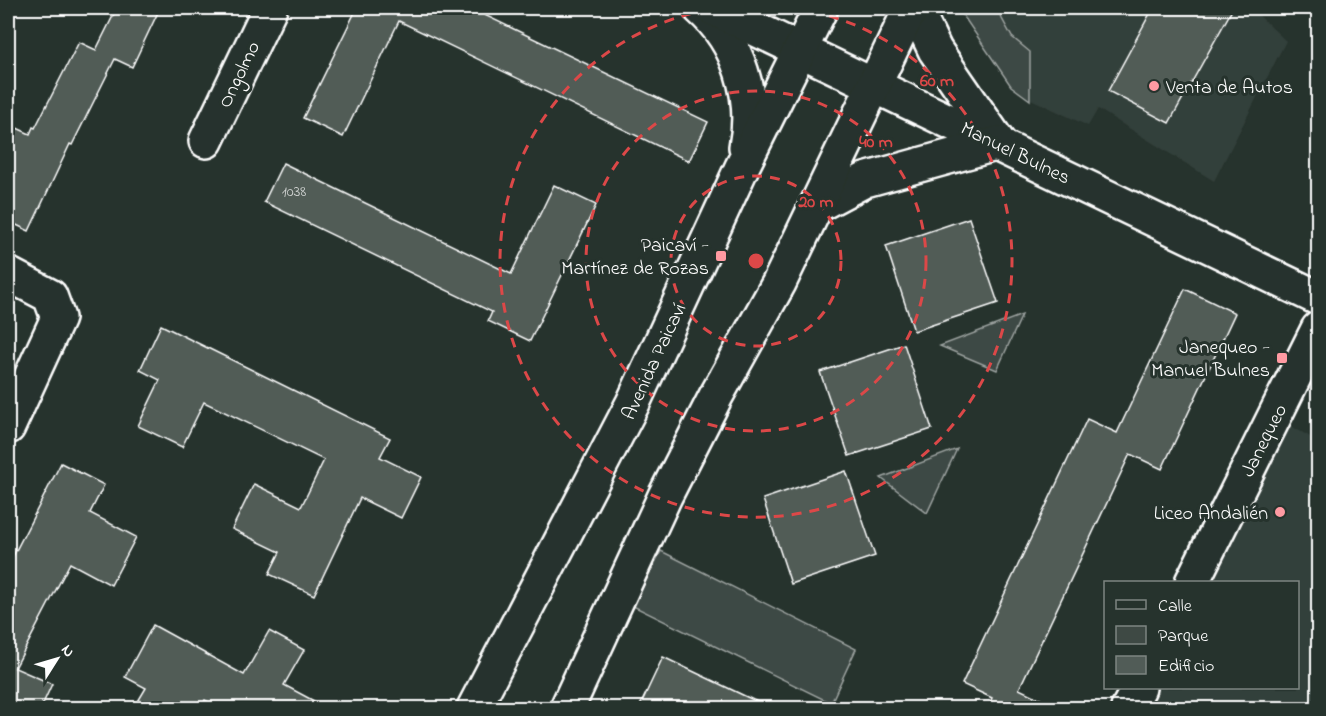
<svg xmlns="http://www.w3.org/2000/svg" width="1326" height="716" font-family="'Indie Flower',sans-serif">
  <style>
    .built { fill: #333f3a }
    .green { fill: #3e4944; stroke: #9ea4a2; stroke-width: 1.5 }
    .building { fill: #515c57; stroke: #fff; stroke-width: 1.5 }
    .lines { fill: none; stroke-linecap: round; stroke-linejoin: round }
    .minor-casing { stroke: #fff; stroke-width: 38 }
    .major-casing { stroke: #fff; stroke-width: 38 }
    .minor { stroke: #26332d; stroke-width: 33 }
    .major { stroke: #26332d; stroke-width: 33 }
    .ring { fill: none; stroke: #dc4848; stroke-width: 3; stroke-dasharray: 10 8 }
    .poi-dot { fill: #ff9aa2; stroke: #26332d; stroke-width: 2 }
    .labels { text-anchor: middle; stroke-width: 6; stroke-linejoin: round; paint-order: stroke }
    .number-label { font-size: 16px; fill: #d4d6d5 }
    .street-label { font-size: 20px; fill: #fff; stroke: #26332d }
    .poi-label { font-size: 20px; fill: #fff; stroke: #26332d; text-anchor: end }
    .centre { fill: #dc4848; stroke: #26332d; stroke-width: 3 }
    .ring-label { font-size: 18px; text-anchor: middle; font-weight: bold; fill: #dc4848; stroke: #26332d; stroke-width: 6; stroke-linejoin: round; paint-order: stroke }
  </style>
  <rect width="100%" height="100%" fill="#26332d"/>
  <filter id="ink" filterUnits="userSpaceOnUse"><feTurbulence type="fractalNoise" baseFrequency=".0167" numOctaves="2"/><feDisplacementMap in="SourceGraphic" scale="12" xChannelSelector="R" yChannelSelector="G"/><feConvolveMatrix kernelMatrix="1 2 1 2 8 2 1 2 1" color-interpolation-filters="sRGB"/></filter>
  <g filter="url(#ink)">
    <!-- built -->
    <g class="built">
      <polygon points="958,8 1251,8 1286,41 1214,181 1098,109 1088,126 1018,93"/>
      <polygon points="1285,423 1318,441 1318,708 1147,708 1157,688 1298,688 1298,582 1208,582"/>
    </g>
    <!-- green -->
    <g class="green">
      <polygon points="958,8 996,8 1012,37 1030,52 1030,100 1011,86"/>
      <polygon points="1022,315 997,370 940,346"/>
      <polygon points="957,449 927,513 881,478"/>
      <polygon points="661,551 856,649 831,703 633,606"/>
    </g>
    <!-- building -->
    <g class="building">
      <polygon points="117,8 160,8 132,67 115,59 72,145 70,144 29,231 8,221 8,124 30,134 33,127 35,128 79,42 96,50"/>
      <polygon points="357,8 470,8 708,122 689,161 399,21 343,137 303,118"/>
      <polygon points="1153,8 1233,8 1169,123 1108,91"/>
      <polygon points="283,163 511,274 554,185 596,205 530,341 488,321 492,312 264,202"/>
      <polygon points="969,218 998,303 914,331 886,246"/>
      <polygon points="1185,289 1235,313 1162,469 1130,454 1019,689 1059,708 988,708 992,698 962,684 1087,419 1117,433"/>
      <polygon points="161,325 390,438 380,457 421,477 401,518 360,498 314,595 269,574 280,552 232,529 254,484 301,507 324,460 204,402 182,447 138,426 160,380 140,370"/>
      <polygon points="904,344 932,429 849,456 820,372"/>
      <polygon points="61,463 104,485 90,513 136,537 111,585 70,563 15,668 52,684 41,708 8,708 8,566"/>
      <polygon points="846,471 875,556 791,584 763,499"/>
      <polygon points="153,625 244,675 269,631 304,650 284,685 327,708 220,708 205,700 201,708 134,708 146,688 125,677"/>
      <polygon points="663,657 770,708 639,708"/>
    </g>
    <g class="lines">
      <defs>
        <g id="minor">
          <polyline points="206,141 270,8"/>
          <polyline points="8,274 50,296 58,318 8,427"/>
          <polyline points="1192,582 1318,329"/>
          <polyline points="1128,708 1139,688"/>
        </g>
        <g id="major">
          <path d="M700 8C739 42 756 97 746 147"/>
          <polyline points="712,8 1318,298"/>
          <polyline points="915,8 935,50 999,143"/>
          <polyline points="816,206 865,180 999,143"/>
          <polyline points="474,708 633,403 742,167 821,8"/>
          <polyline points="567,708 665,496 716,396 779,283 911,8"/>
        </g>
      </defs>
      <!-- minor casing -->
      <use href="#minor" class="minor-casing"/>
      <!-- major casing -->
      <use href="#major" class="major-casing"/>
      <!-- minor -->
      <use href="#minor" class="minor"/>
      <!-- major -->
      <use href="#major" class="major"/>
    </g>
  </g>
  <!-- distance rings -->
  <g class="ring">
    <circle cx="756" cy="261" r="85"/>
    <circle cx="756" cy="261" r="170"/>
    <path d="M794 8A256 256 0 1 1 718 8"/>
  </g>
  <!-- markers -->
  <g class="poi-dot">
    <circle cx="1154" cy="86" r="6"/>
    <rect x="715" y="250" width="12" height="12" rx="3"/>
    <rect x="1276" y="352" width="12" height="12" rx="3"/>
    <circle cx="1280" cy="512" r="6"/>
  </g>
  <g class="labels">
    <!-- number labels -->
    <g class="number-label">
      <text x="294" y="196">1038</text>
    </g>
    <!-- street labels -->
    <g class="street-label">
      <text transform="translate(238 74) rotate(-64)" y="7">Ongolmo</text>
      <text transform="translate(1016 152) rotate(26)" y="7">Manuel Bulnes</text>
      <text transform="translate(653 361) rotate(-65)" y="7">Avenida Paicaví</text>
      <text transform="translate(1263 440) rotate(-63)" y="7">Janequeo</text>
    </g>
    <!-- poi labels -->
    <g class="poi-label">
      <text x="1166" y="93" text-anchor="start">Venta de Autos</text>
      <text x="709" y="251">Paicaví -<tspan x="709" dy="23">Martínez de Rozas</tspan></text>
      <text x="1270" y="353">Janequeo -<tspan x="1270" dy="23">Manuel Bulnes</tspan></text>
      <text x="1268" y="519">Liceo Andalién</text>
    </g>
  </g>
  <circle cx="756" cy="261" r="9" class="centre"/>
  <g class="ring-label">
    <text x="937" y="86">60 m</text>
    <text x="876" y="147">40 m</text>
    <text x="816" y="207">20 m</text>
  </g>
  <!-- margin -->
  <rect width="1326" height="716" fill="none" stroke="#26332d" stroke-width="30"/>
  <rect x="15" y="15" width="1296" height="686" fill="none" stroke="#fff" stroke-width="2" filter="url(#ink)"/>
  <!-- legend -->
  <rect x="1104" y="581" width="195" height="108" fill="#26332d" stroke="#7d8581" stroke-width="1.5"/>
  <rect x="1116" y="600" width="30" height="9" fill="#26332d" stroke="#7d8581" stroke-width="1.5"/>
  <text x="1158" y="611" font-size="18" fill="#ffffff">Calle</text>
  <rect x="1116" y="626" width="30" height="18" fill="#3e4944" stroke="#7d8581" stroke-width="1.5"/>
  <text x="1158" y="641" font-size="18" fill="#ffffff">Parque</text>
  <rect x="1116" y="656" width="30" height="18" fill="#515c57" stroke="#7d8581" stroke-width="1.5"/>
  <text x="1158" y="671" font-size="18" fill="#ffffff">Edificio</text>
  <!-- north arrow -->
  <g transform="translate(57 659) rotate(53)" stroke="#26332d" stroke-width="4.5" paint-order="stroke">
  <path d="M0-4.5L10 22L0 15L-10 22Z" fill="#ffffff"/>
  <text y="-9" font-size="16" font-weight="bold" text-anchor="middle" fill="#ffffff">N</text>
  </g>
</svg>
